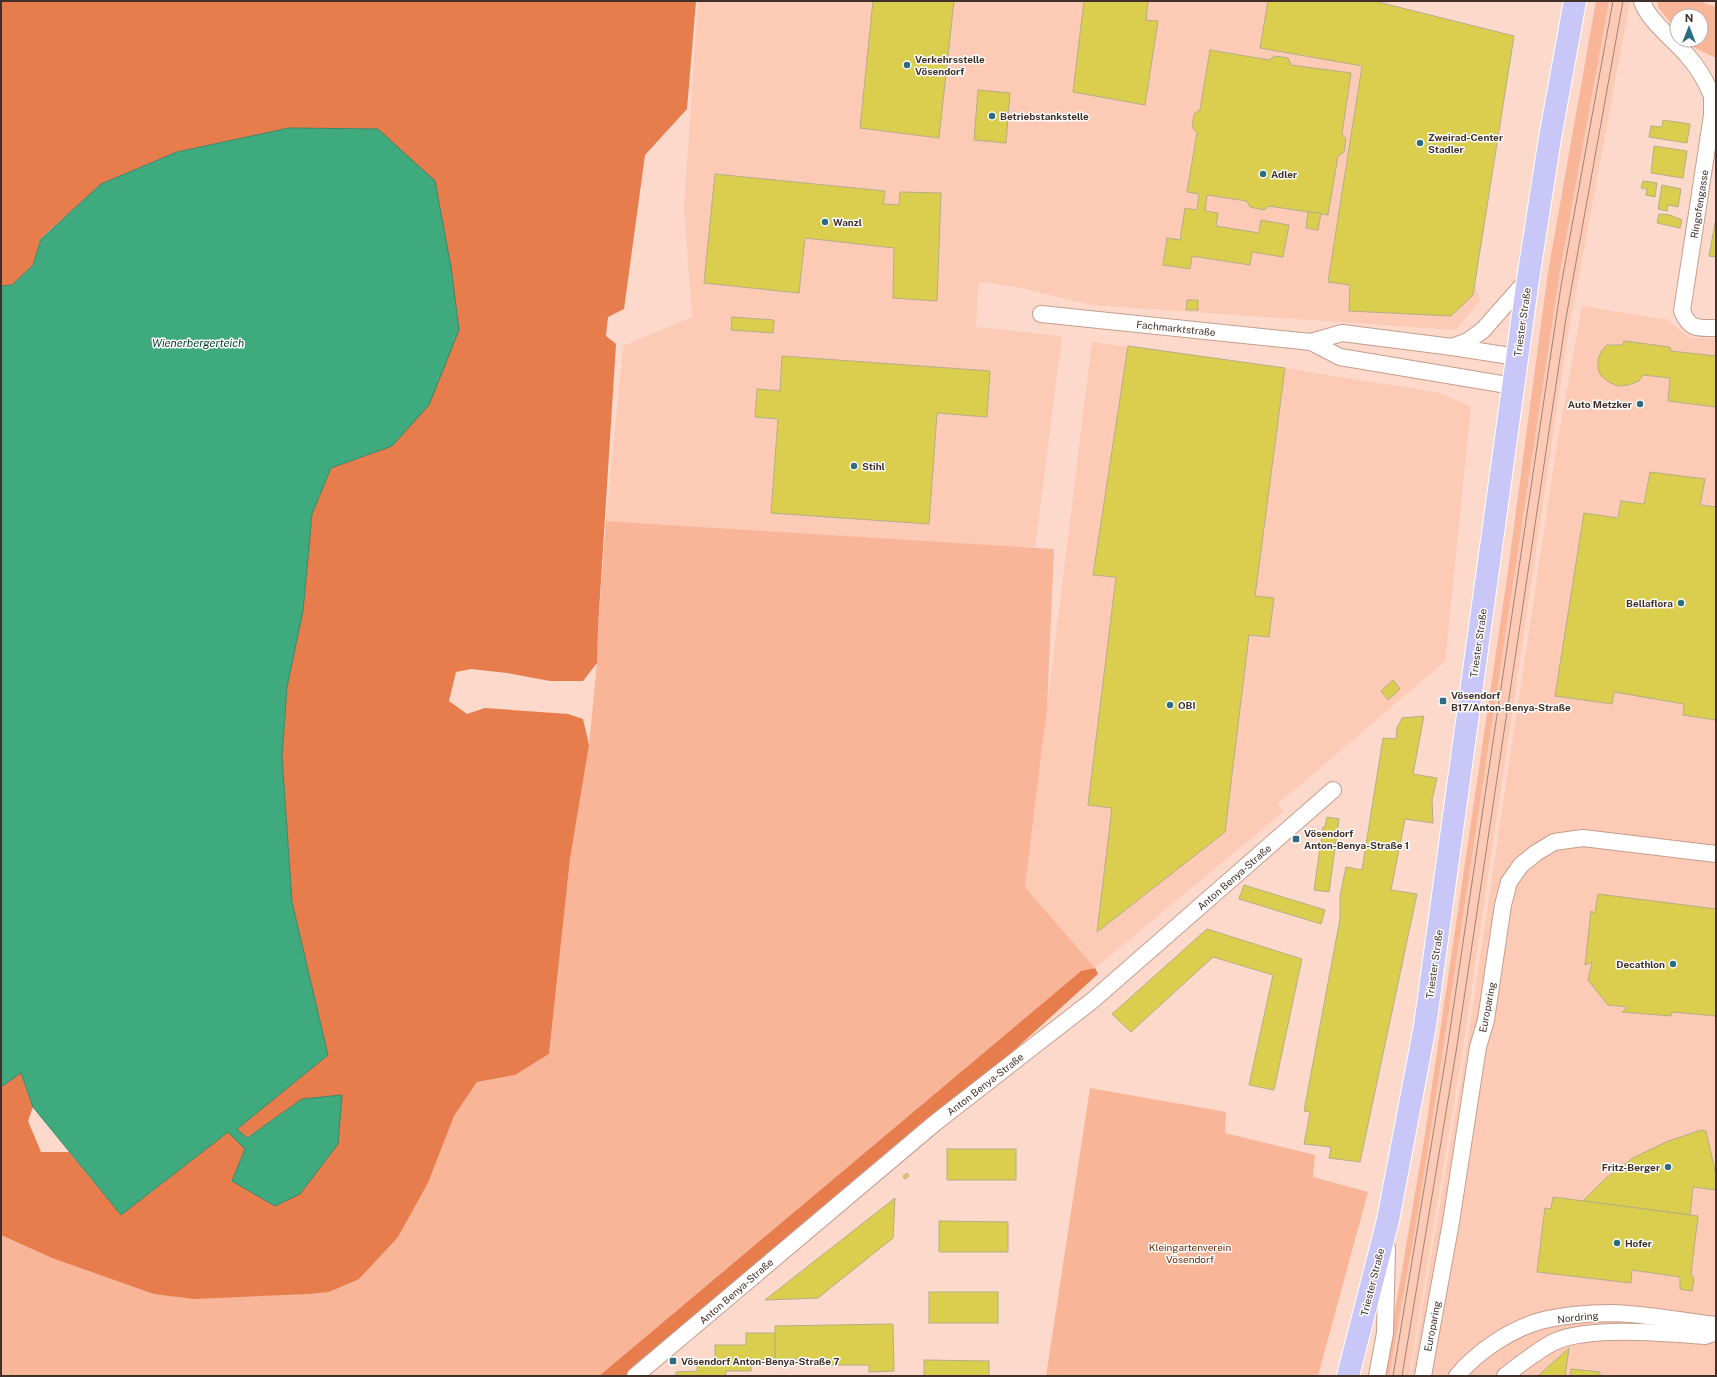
<svg xmlns="http://www.w3.org/2000/svg" width="1717" height="1377" font-family="'Public Sans',sans-serif">
  <style>
    .built { fill: #fccab5 }
    .green { fill: #f9b598 }
    .forest { fill: #e77c4d }
    .water { fill: #40aa7f; stroke: #408565 }
    .building { fill: #dbce4e; stroke: #b3af88 }
    .lines { fill: none; stroke-linecap: round; stroke-linejoin: round }
    .minor-casing { stroke: #c69d8d; stroke-width: 18 }
    .primary-casing { stroke: #fff; stroke-width: 24 }
    .minor { stroke: #fff; stroke-width: 16 }
    .primary { stroke: #c8c7f8; stroke-width: 22 }
    .tram { stroke: #9d847a; stroke-width: 1 }
    .poi-dot { fill: #2d6c81; stroke: #fff; stroke-width: 1.5 }
    .labels { text-anchor: middle; stroke-width: 3; stroke-linejoin: round; paint-order: stroke }
    .poi-label { font-size: 10px; font-weight: bold; fill: #403029; stroke: #fff; text-anchor: start }
    .street-label { font-size: 10px; fill: #403029; stroke: #fff }
    .park-label { font-size: 10px; fill: #6a2702; stroke: #fff }
    .water-label { font-size: 11px; font-style: italic; fill: #05432e; stroke: #fff }
  </style>
  <rect width="100%" height="100%" fill="#fcd9cb"/>
  <!-- built -->
  <g class="built">
    <polygon points="698,1 1388,1 1480,300 1456,330 1091,305 1018,287 979,282 976,327 1062,336 1035,548 606,521 623,346 692,317 684,206"/>
    <polygon points="1609,1 1630,1 1567,340 1462,1053 1409,1376 1389,1376 1418,1212 1436,1095 1560,271"/>
    <polygon points="1582,306 1659,319 1665,318 1689,338 1716,338 1716,1376 1411,1376 1465,1058 1556,450"/>
    <polygon points="1092,342 1285,368 1440,393 1471,407 1445,661 1278,804 1283,812 1095,968 1025,887"/>
  </g>
  <!-- green -->
  <g class="green">
    <polygon points="1596,1 1609,1 1560,271 1436,1095 1418,1212 1389,1376 1384,1376 1425,1134 1507,578 1548,272"/>
    <polygon points="1658,1 1699,1 1716,7 1716,58 1693,47 1686,40 1701,40 1701,16 1677,16 1677,31 1658,7"/>
    <polygon points="606,521 1054,549 1047,708 1025,887 1095,968 1081,971 599,1376 1,1376 1,1235 52,1258 398,1237 428,1183 454,1116 477,1082 515,1075 549,1054 570,859 589,745 597,663 598,627"/>
    <polygon points="1090,1088 1226,1112 1225,1133 1315,1155 1313,1177 1368,1192 1318,1376 1046,1376"/>
  </g>
  <!-- forest -->
  <g class="forest">
    <polygon points="1,1 696,1 687,109 645,155 624,309 608,317 606,336 616,344 598,627 597,663 583,681 550,681 507,673 471,669 456,672 449,701 467,714 485,708 568,714 583,719 589,745 570,859 549,1054 515,1075 477,1082 454,1116 428,1183 398,1237 359,1279 329,1292 308,1294 194,1299 154,1294 52,1258 1,1235 1,1087 21,1073 33,1107 28,1121 41,1152 69,1152 121,1215 228,1132 245,1149 302,1099 246,1138 237,1129 328,1055 292,902 282,756 287,687 303,610 312,514 331,468 392,446 378,129 289,128 177,152 101,184 41,238 33,265 12,285 1,286"/>
    <polygon points="1095,968 1098,974 998,1065 625,1376 599,1376 1081,971"/>
  </g>
  <!-- water -->
  <polygon class="water" points="289,128 378,129 435,181 451,267 459,330 429,405 392,446 331,468 312,514 303,611 287,687 282,756 292,902 328,1055 237,1129 247,1138 302,1099 342,1095 338,1144 300,1194 275,1206 232,1181 245,1149 228,1132 121,1215 33,1107 21,1073 1,1087 1,286 12,285 33,265 41,239 101,184 177,152"/>
  <!-- building -->
  <g class="building">
    <polygon points="873,1 954,1 939,138 860,128"/>
    <polygon points="1084,1 1148,1 1146,20 1158,21 1145,105 1073,92"/>
    <polygon points="1268,1 1374,1 1514,36 1473,295 1451,316 1349,311 1350,285 1328,282 1362,66 1260,48"/>
    <polygon points="1210,50 1269,60 1275,56 1288,58 1291,65 1351,73 1342,134 1346,139 1344,152 1338,156 1328,215 1269,206 1264,210 1250,207 1247,201 1207,195 1205,211 1218,213 1216,226 1259,233 1261,220 1289,225 1283,257 1252,252 1250,265 1192,256 1190,269 1163,265 1167,238 1180,240 1185,208 1197,210 1199,194 1187,192 1197,133 1192,127 1194,114 1200,110"/>
    <polygon points="978,90 1010,93 1006,143 974,140"/>
    <polygon points="1663,120 1690,124 1687,143 1649,137 1651,126 1662,127"/>
    <polygon points="1654,146 1687,151 1683,178 1651,173"/>
    <polygon points="715,174 885,191 883,204 899,205 900,192 941,193 937,301 893,298 894,248 805,238 799,293 704,283"/>
    <polygon points="1643,181 1657,183 1655,197 1646,195 1647,189 1641,188"/>
    <polygon points="1662,185 1681,189 1678,207 1668,205 1667,211 1658,209"/>
    <polygon points="1308,212 1321,213 1318,230 1306,228"/>
    <polygon points="1659,214 1670,215 1682,220 1680,228 1657,223"/>
    <polygon points="1715,223 1716,223 1716,257 1709,256"/>
    <polygon points="1187,300 1198,300 1198,310 1186,310"/>
    <polygon points="732,317 774,320 773,333 731,330"/>
    <polygon points="1624,341 1670,347 1671,351 1716,356 1716,407 1668,401 1670,378 1643,375 1639,381 1628,385 1618,386 1609,382 1601,376 1598,369 1598,359 1602,350 1607,345 1623,345"/>
    <polygon points="1128,346 1285,368 1255,596 1274,598 1269,637 1249,635 1225,832 1097,932 1112,808 1088,805 1116,577 1093,575"/>
    <polygon points="782,356 990,371 987,417 937,413 929,524 771,513 778,419 755,417 757,389 780,391"/>
    <polygon points="1650,472 1705,479 1700,505 1716,507 1716,720 1683,715 1684,704 1614,692 1612,704 1555,696 1584,513 1618,518 1621,501 1644,504"/>
    <polygon points="1393,680 1400,689 1388,700 1381,691"/>
    <polygon points="1424,716 1413,774 1437,778 1432,800 1433,823 1405,819 1391,890 1417,894 1360,1162 1329,1158 1331,1147 1304,1144 1310,1112 1304,1111 1340,919 1340,896 1346,867 1362,870 1383,738 1396,739 1397,728 1402,718"/>
    <polygon points="1327,817 1339,819 1329,892 1314,890 1323,827 1325,827"/>
    <polygon points="1244,885 1325,910 1321,924 1239,899"/>
    <polygon points="1598,894 1716,909 1716,1016 1672,1012 1671,1016 1622,1012 1628,1007 1608,1005 1588,980 1592,962 1585,965 1591,911 1595,913"/>
    <polygon points="1207,929 1302,959 1274,1090 1249,1085 1273,975 1213,957 1131,1032 1112,1014"/>
    <polygon points="1701,1130 1706,1131 1716,1175 1716,1190 1693,1187 1690,1215 1583,1201 1605,1179 1633,1158 1666,1142"/>
    <rect x="947" y="1149" width="69" height="31"/>
    <polygon points="907,1173 909,1176 905,1179 903,1176"/>
    <polygon points="1553,1197 1698,1216 1691,1274 1694,1279 1692,1291 1680,1289 1680,1277 1632,1270 1631,1283 1537,1272 1545,1208 1551,1209"/>
    <polygon points="895,1198 893,1238 818,1298 765,1300"/>
    <polygon points="939,1221 1008,1222 1008,1252 939,1252"/>
    <rect x="929" y="1292" width="69" height="31"/>
    <polygon points="893,1324 894,1371 869,1372 869,1365 813,1365 813,1359 775,1359 775,1326"/>
    <polygon points="746,1333 775,1333 775,1359 751,1360 751,1371 726,1371 726,1376 676,1376 676,1372 697,1371 697,1360 715,1360 715,1345 746,1345"/>
    <polygon points="1569,1348 1565,1376 1538,1376"/>
    <polygon points="924,1360 989,1361 989,1376 924,1376"/>
    <polygon points="1571,1369 1600,1372 1600,1376 1570,1376"/>
  </g>
  <g class="lines">
    <defs>
      <g id="minor">
        <path d="M1642 1C1648 20 1672 38 1686 54 1697 66 1706 81 1712 96L1716 97"/>
        <path d="M1712 96V115L1682 311C1690 330 1697 328 1716 328"/>
        <polyline points="1041,314 1311,342 1342,333 1452,347 1517,357"/>
        <polyline points="1311,342 1340,357 1513,386"/>
        <polyline points="1452,347 1468,341 1483,330 1528,279"/>
        <polyline points="635,1376 935,1123 1093,1000 1333,790"/>
        <polyline points="1377,1376 1385,1333 1387,1248"/>
        <polyline points="1423,1376 1451,1222 1478,1047 1486,1020 1503,905 1509,882 1521,865 1536,853 1554,842 1583,838 1716,854"/>
        <path d="M1457 1376C1477 1352 1509 1330 1540 1321 1563 1315 1590 1313 1613 1313 1647 1314 1682 1321 1716 1325"/>
        <path d="M1505 1376C1516 1367 1544 1346 1556 1341 1591 1326 1666 1333 1705 1336L1716 1332"/>
      </g>
      <polyline id="primary" points="1348,1376 1388,1220 1425,1026 1528,279 1550,138 1575,1"/>
    </defs>
    <!-- minor casing -->
    <use href="#minor" class="minor-casing"/>
    <!-- primary casing -->
    <use href="#primary" class="primary-casing"/>
    <!-- minor -->
    <use href="#minor" class="minor"/>
    <!-- primary -->
    <use href="#primary" class="primary"/>
    <!-- tram -->
    <g class="tram">
      <polyline points="1393,1376 1447,1050 1561,286 1613,1"/>
      <polyline points="1402,1376 1456,1052 1566,318 1623,1"/>
    </g>
  </g>
  <!-- markers -->
  <g class="poi-dot">
    <circle cx="907" cy="65" r="4"/>
    <circle cx="992" cy="116" r="4"/>
    <circle cx="1420" cy="143" r="4"/>
    <circle cx="1263" cy="174" r="4"/>
    <circle cx="825" cy="222" r="4"/>
    <circle cx="1640" cy="404" r="4"/>
    <circle cx="854" cy="466" r="4"/>
    <circle cx="1681" cy="603" r="4"/>
    <rect x="1439" y="697" width="8" height="8" rx="2"/>
    <circle cx="1170" cy="705" r="4"/>
    <rect x="1292" y="835" width="8" height="8" rx="2"/>
    <circle cx="1673" cy="964" r="4"/>
    <circle cx="1668" cy="1167" r="4"/>
    <circle cx="1617" cy="1243" r="4"/>
    <rect x="669" y="1357" width="8" height="8" rx="2"/>
  </g>
  <g class="labels">
    <!-- poi labels -->
    <g class="poi-label">
      <text x="915" y="63">Verkehrsstelle<tspan x="915" dy="12">Vösendorf</tspan></text>
      <text x="1000" y="120">Betriebstankstelle</text>
      <text x="1428" y="141">Zweirad-Center<tspan x="1428" dy="12">Stadler</tspan></text>
      <text x="1271" y="178">Adler</text>
      <text x="833" y="226">Wanzl</text>
      <text x="1632" y="408" text-anchor="end">Auto Metzker</text>
      <text x="862" y="470">Stihl</text>
      <text x="1673" y="607" text-anchor="end">Bellaflora</text>
      <text x="1451" y="699">Vösendorf<tspan x="1451" dy="12">B17/Anton-Benya-Straße</tspan></text>
      <text x="1178" y="709">OBI</text>
      <text x="1304" y="837">Vösendorf<tspan x="1304" dy="12">Anton-Benya-Straße 1</tspan></text>
      <text x="1665" y="968" text-anchor="end">Decathlon</text>
      <text x="1660" y="1171" text-anchor="end">Fritz-Berger</text>
      <text x="1625" y="1247">Hofer</text>
      <text x="681" y="1365">Vösendorf Anton-Benya-Straße 7</text>
    </g>
    <!-- street labels -->
    <g class="street-label">
      <text transform="translate(1699 204) rotate(-81)" y="4">Ringofengasse</text>
      <text transform="translate(1522 322) rotate(-82)" y="4">Triester Straße</text>
      <text transform="translate(1176 328) rotate(6)" y="4">Fachmarktstraße</text>
      <text transform="translate(1478 643) rotate(-82)" y="4">Triester Straße</text>
      <text transform="translate(1234 877) rotate(-41)" y="4">Anton Benya-Straße</text>
      <text transform="translate(1434 964) rotate(-82)" y="4">Triester Straße</text>
      <text transform="translate(1487 1007) rotate(-79)" y="4">Europaring</text>
      <text transform="translate(985 1084) rotate(-38)" y="4">Anton Benya-Straße</text>
      <text transform="translate(1372 1282) rotate(-76)" y="4">Triester Straße</text>
      <text transform="translate(736 1291) rotate(-41)" y="4">Anton Benya-Straße</text>
      <text transform="translate(1578 1317) rotate(-6)" y="4">Nordring</text>
      <text transform="translate(1432 1326) rotate(-79)" y="4">Europaring</text>
    </g>
    <!-- park labels -->
    <g class="park-label">
      <text x="1190" y="1251">Kleingartenverein<tspan x="1190" dy="12">Vösendorf</tspan></text>
    </g>
    <!-- water labels -->
    <g class="water-label">
      <text x="198" y="347">Wienerbergerteich</text>
    </g>
  </g>
  <!-- border -->
  <rect width="1717" height="1377" fill="none" stroke="#403029" stroke-width="4"/>
  <!-- north arrow -->
  <g transform="translate(1689 28)"><circle r="19" fill="#ffffff" stroke="#b3aca9"/>
  <path d="M0-3L7 15L0 10L-7 15Z" fill="#2d6c81"/>
  <text y="-6" font-size="11" font-weight="bold" text-anchor="middle" fill="#403029">N</text>
  </g>
</svg>
